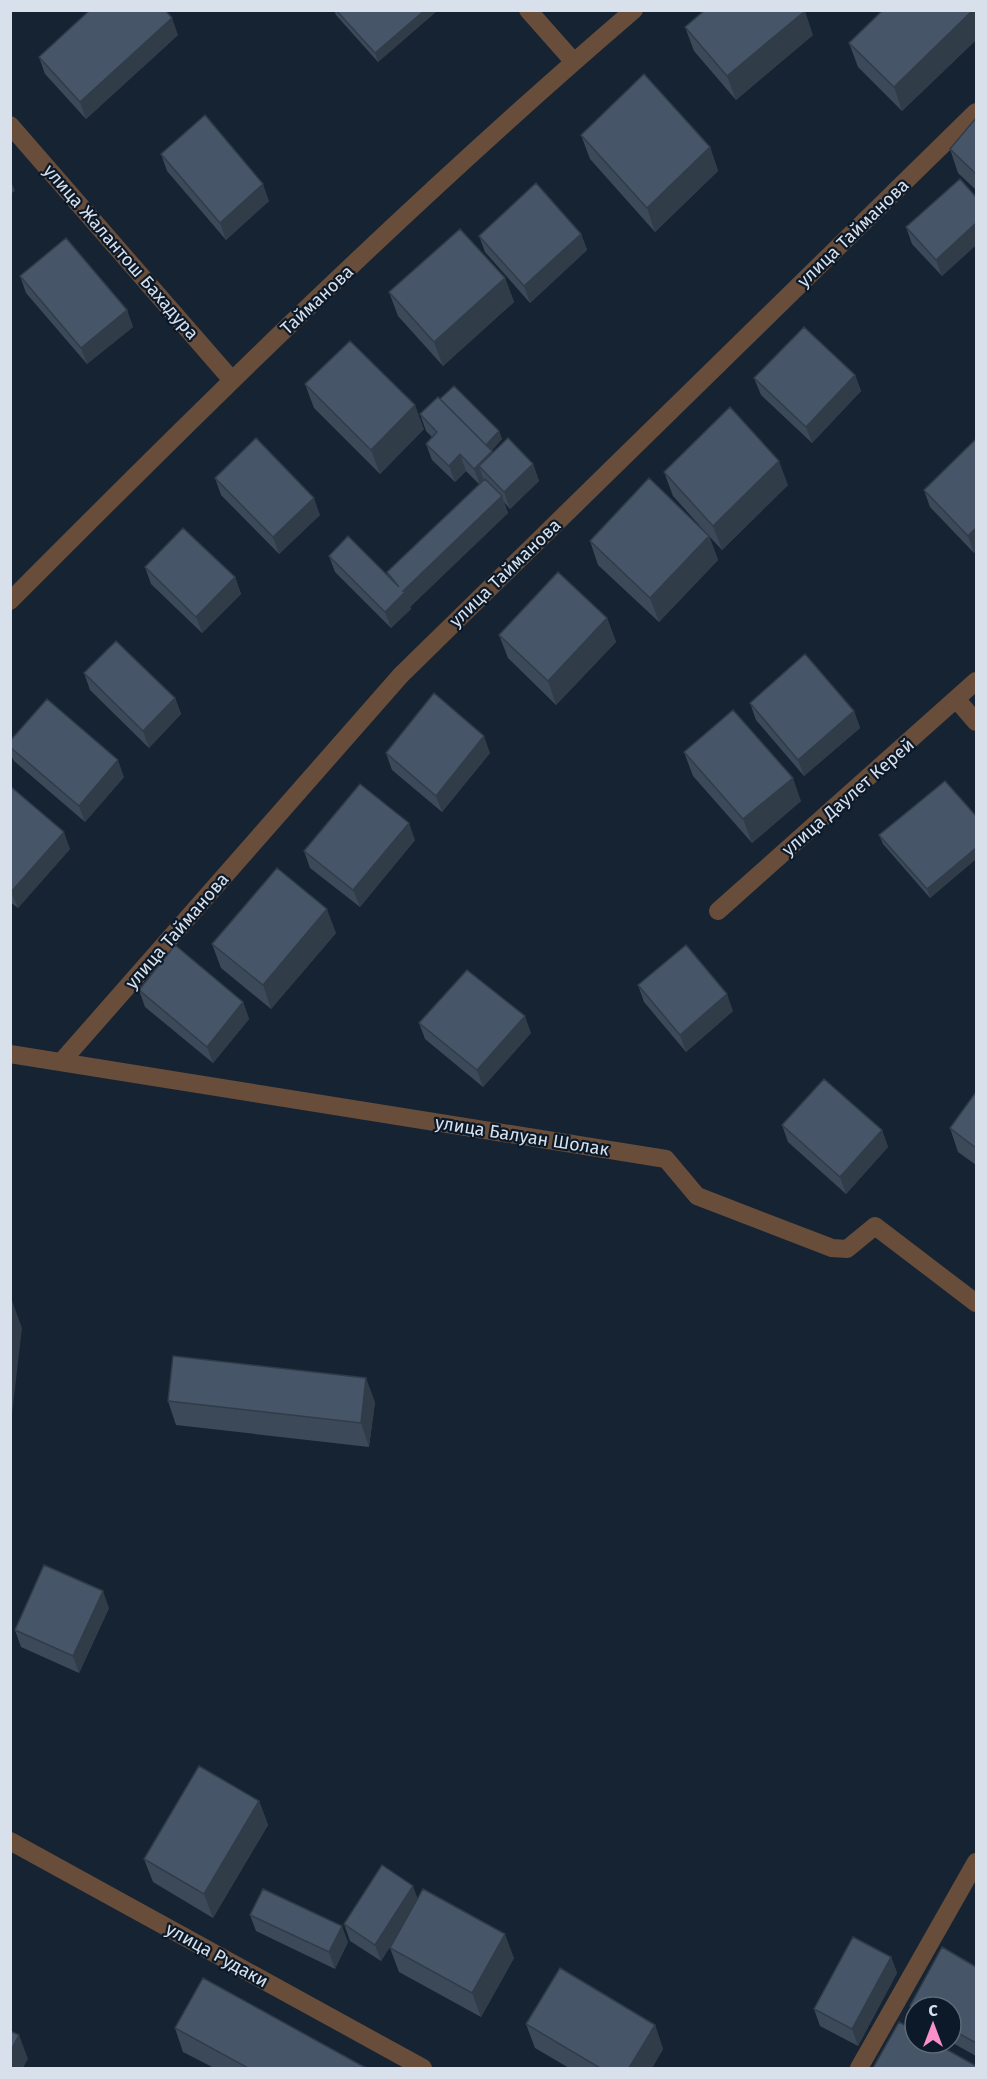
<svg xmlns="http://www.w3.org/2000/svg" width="987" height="2079" font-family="'Fira Sans',sans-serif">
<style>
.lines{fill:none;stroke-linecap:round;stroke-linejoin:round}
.minor{stroke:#684d3a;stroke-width:18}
.wall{fill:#3c4959}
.shaded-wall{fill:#313c49}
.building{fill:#465568;stroke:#313c49;stroke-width:1.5}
.labels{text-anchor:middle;stroke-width:4.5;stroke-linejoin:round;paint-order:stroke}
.street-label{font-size:18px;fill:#d7e0eb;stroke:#0c1929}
</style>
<rect width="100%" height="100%" fill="#152333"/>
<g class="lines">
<!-- minor -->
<path class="minor" d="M 528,10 L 574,62
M 10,125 L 231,379
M 10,601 C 212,398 417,196 634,10
M 957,700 L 976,722
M 718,911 L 976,681
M 10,1054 L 666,1159 L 697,1196 L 832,1248 L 847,1249 L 875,1226 L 976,1303
M 62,1061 L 401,675 L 976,112
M 10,1841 L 423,2068
M 859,2068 L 976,1862"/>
</g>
<!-- wall -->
<path class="wall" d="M 334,10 L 438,10 L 378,62 L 336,15 Z
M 883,10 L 976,10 L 976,40 L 902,111 L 858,67 L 849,43 Z
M 685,27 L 813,35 L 736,100 L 694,51 Z
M 178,35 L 86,119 L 45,74 L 39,57 Z
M 976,118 L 976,190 L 958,173 L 950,149 Z
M 581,135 L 710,147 L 718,171 L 655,232 L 590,159 Z
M 161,154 L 269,201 L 226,240 L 167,171 Z
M 976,197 L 976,245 L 942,276 L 912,244 L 906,227 Z
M 581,234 L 587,250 L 530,303 L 485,252 L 479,236 Z
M 20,276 L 127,310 L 133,327 L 87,364 L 26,293 Z
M 505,278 L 514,302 L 443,366 L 398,316 L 389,292 Z
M 855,375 L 861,391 L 812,443 L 761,395 L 754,378 Z
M 305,384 L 424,429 L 380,474 L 314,408 Z
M 440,399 L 499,431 L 502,439 L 491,451 L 493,453 L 533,464 L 539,481 L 510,509 L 504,502 L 508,513 L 410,607 L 411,609 L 391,628 L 335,572 L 329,556 L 388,576 L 387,572 L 479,484 L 466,471 L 455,482 L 432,460 L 426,444 L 432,437 L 426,431 L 420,414 Z
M 976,439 L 974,553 L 930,507 L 924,490 Z
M 664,472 L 788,485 L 722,550 L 709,536 L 718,560 L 659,622 L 598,565 L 590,541 L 708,535 L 673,496 Z
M 215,478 L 320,515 L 279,554 L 221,495 Z
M 145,567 L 235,577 L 241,594 L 202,633 L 151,584 Z
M 607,618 L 616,642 L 556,705 L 508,658 L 499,635 Z
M 84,673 L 175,698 L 181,714 L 149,748 L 90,690 Z
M 750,703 L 854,711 L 860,728 L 804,776 L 756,720 Z
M 10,741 L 124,777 L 85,822 L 14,761 L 10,753 Z
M 684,752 L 801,801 L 752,843 L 693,776 Z
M 386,753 L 490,753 L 442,812 L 392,770 Z
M 10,786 L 70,849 L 18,908 L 10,902 Z
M 976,816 L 976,859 L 930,898 L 883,844 L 879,835 Z
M 415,840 L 360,907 L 310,868 L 304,851 Z
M 336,933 L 271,1009 L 221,968 L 212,944 Z
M 638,985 L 733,1011 L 686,1052 L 644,1002 Z
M 139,990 L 243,1002 L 249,1019 L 213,1063 L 145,1007 Z
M 419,1023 L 531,1033 L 483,1087 L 425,1039 Z
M 976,1092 L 976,1165 L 958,1152 L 950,1128 Z
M 782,1125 L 882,1130 L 888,1147 L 846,1194 L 788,1142 Z
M 168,1401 L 375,1402 L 369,1447 L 176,1425 Z
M 109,1608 L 79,1673 L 21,1647 L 15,1630 Z
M 259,1801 L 268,1825 L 213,1918 L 153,1882 L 144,1859 Z
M 418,1899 L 514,1958 L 481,2017 L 399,1972 L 390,1948 L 395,1939 L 381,1961 L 350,1941 L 344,1924 Z
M 250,1915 L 348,1942 L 335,1969 L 256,1931 Z
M 891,1957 L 897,1973 L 858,2046 L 820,2026 L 814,2009 Z
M 976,1967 L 976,2056 L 951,2042 L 951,2007 L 915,2007 L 915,2021 L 910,2006 Z
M 526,2024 L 655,2025 L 663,2049 L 652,2068 L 569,2068 L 535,2048 Z
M 175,2028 L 366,2068 L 214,2068 L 183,2052 Z"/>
<!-- shaded-wall -->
<path class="shaded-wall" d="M 425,10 L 438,10 L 378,62 L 375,53 Z
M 973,10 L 974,10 L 976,16 L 976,40 L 902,111 L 894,87 Z
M 805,11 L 813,35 L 736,100 L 727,76 Z
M 172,18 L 178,35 L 86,119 L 80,102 Z
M 710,147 L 718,171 L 655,232 L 647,208 Z
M 10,179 L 15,191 L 10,194 Z
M 263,184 L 269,201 L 226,240 L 220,223 Z
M 976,223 L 976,245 L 942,276 L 936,260 Z
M 581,234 L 587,250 L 530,303 L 524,286 Z
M 505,278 L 514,302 L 443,366 L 434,342 Z
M 127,310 L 133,327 L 87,364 L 81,348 Z
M 855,375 L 861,391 L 812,443 L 806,427 Z
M 415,405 L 424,429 L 380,474 L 371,450 Z
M 499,431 L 502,439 L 489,454 L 486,445 Z
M 492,451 L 498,468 L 479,466 L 484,481 L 480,485 L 474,469 Z
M 460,454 L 466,471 L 455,482 L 449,466 Z
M 779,461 L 788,485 L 722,550 L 713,526 Z
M 533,464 L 539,481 L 510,509 L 504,492 Z
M 502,496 L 508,513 L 410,607 L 411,609 L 391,628 L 385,612 L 403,591 Z
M 314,498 L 320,515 L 279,554 L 273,537 Z
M 976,528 L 976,551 L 974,553 L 968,536 Z
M 709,536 L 718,560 L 659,622 L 650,598 Z
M 235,577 L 241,594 L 202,633 L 196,617 Z
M 607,618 L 616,642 L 556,705 L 548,681 Z
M 175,698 L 181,714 L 149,748 L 143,731 Z
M 854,711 L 860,728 L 804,776 L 798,760 Z
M 484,736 L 490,753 L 442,812 L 436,796 Z
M 118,760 L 124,777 L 85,822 L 79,806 Z
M 793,778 L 801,801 L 752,843 L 743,819 Z
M 409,823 L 415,840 L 360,907 L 353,890 Z
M 64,832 L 70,849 L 18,908 L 11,892 Z
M 976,848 L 976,859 L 930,898 L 927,889 Z
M 327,909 L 336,933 L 271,1009 L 263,985 Z
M 727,994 L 733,1011 L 686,1052 L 680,1035 Z
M 243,1002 L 249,1019 L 213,1063 L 207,1047 Z
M 525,1016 L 531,1033 L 483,1087 L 477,1070 Z
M 882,1130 L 888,1147 L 846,1194 L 840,1177 Z
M 11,1298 L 22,1328 L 10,1431 L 10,1307 Z
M 366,1378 L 375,1402 L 369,1447 L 361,1423 Z
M 103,1591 L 109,1608 L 79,1673 L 73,1656 Z
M 259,1801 L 268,1825 L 213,1918 L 204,1894 Z
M 413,1886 L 419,1902 L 381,1961 L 375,1945 Z
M 342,1926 L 348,1942 L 335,1969 L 329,1952 Z
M 505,1934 L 514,1958 L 481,2017 L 472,1993 Z
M 891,1957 L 897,1973 L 858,2046 L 852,2029 Z
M 655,2025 L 663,2049 L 652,2068 L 629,2068 Z
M 19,2035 L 28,2059 L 23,2068 L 10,2068 L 10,2052 Z"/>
<!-- building -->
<path class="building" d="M 90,10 L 165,10 L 172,18 L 80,102 L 39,57 Z
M 336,10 L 425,10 L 375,53 Z
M 705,10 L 804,10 L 805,11 L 727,76 L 685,27 Z
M 883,10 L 973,10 L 894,87 L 849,43 Z
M 644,74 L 710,147 L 647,208 L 581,135 Z
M 205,115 L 263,184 L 220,223 L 161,154 Z
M 976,118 L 976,174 L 950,149 Z
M 960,179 L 976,197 L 976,223 L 936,260 L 906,227 Z
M 536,183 L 581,234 L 524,286 L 479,236 Z
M 460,229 L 505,278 L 434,342 L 389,292 Z
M 66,238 L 127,310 L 81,348 L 20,276 Z
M 804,327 L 855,375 L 806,427 L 754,378 Z
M 350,341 L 415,405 L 371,450 L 305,384 Z
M 454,386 L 499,431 L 486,445 L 440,399 Z
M 438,397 L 492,451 L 474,469 L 460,454 L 449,466 L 426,444 L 437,432 L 420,414 Z
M 730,407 L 779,461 L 713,526 L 664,472 Z
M 256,438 L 314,498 L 273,537 L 215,478 Z
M 508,438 L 533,464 L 504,492 L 479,466 Z
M 976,439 L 976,528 L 968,536 L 924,490 Z
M 649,478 L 709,536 L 650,598 L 590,541 Z
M 485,479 L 502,496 L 403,591 L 405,592 L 385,612 L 329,556 L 348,536 L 399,587 L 387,572 Z
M 183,528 L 235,577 L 196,617 L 145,567 Z
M 558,572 L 607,618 L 548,681 L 499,635 Z
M 116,641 L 175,698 L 143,731 L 84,673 Z
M 805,654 L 854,711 L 798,760 L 750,703 Z
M 434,693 L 484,736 L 436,796 L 386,753 Z
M 47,699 L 118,760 L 79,806 L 10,747 L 10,741 Z
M 733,710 L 793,778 L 743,819 L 684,752 Z
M 945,781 L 976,816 L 976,848 L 927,889 L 879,835 Z
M 360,784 L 409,823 L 353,890 L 304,851 Z
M 10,786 L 64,832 L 11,892 L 10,891 Z
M 277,868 L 327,909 L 263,985 L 212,944 Z
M 175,945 L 243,1002 L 207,1047 L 139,990 Z
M 686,945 L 727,994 L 680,1035 L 638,985 Z
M 467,970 L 525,1016 L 477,1070 L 419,1023 Z
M 824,1079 L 882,1130 L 840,1177 L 782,1125 Z
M 976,1092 L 976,1148 L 950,1128 Z
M 173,1356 L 366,1378 L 361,1423 L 168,1401 Z
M 44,1565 L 103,1591 L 73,1656 L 15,1630 Z
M 199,1766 L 259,1801 L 204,1894 L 144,1859 Z
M 382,1865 L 413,1886 L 375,1945 L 344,1924 Z
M 263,1889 L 342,1926 L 329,1952 L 250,1915 Z
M 423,1889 L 505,1934 L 472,1993 L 390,1948 Z
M 853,1937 L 891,1957 L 852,2029 L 814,2009 Z
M 942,1947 L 976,1967 L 976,2043 L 951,2029 L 951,2007 L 915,2007 L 915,2009 L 910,2006 Z
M 560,1968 L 655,2025 L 629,2068 L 600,2068 L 526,2024 Z
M 203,1978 L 366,2068 L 248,2068 L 175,2028 Z
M 899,2022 L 915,2031 L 915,2043 L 935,2043 L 976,2066 L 976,2068 L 873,2068 Z
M 10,2031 L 19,2035 L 10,2052 Z"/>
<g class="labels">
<!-- street labels -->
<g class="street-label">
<text transform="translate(853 233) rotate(-44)" y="6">улица Тайманова</text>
<text transform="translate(121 252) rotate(49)" y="6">улица Жалантош Бахадура</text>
<text transform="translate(317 300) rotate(-43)" y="6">Тайманова</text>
<text transform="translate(505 573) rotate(-44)" y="6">улица Тайманова</text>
<text transform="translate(848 797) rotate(-41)" y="6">улица Даулет Керей</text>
<text transform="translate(177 931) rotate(-49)" y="6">улица Тайманова</text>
<text transform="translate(522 1136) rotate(9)" y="6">улица Балуан Шолак</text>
<text transform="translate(217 1955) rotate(29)" y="6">улица Рудаки</text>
</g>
</g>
<!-- border -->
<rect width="987" height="2079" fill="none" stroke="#d7e0eb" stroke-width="24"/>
<!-- north arrow -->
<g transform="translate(933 2025)"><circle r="28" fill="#0c1929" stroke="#5d6977" stroke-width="1.5"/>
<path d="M0-4.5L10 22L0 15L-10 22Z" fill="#f990ca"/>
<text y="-9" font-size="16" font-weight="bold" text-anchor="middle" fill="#d7e0eb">С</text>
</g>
</svg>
